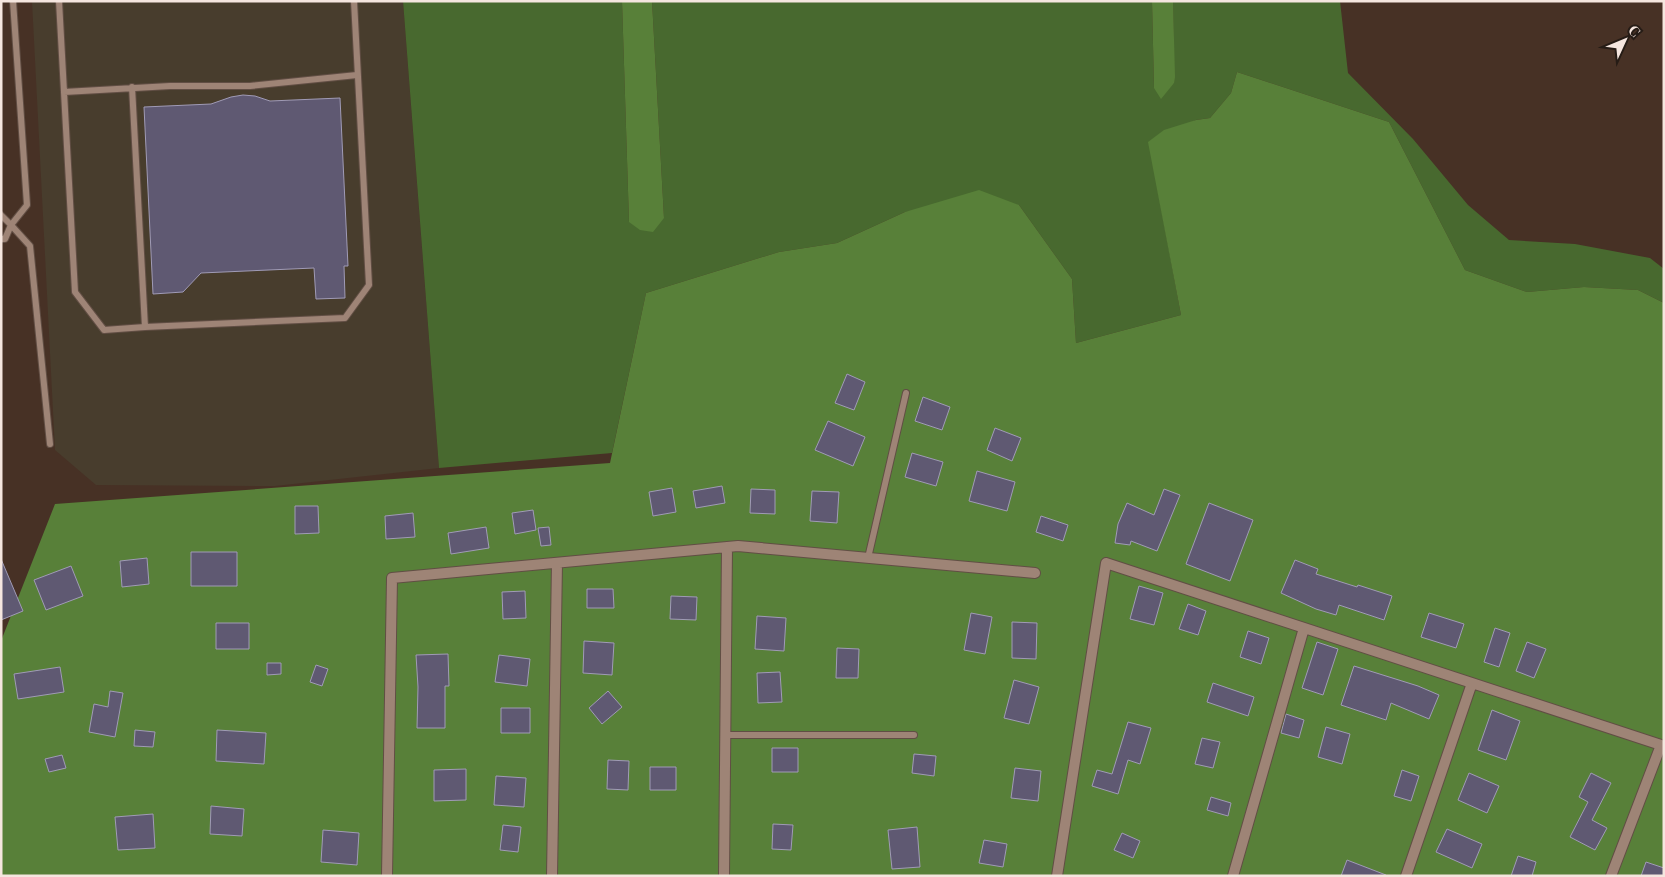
<svg xmlns="http://www.w3.org/2000/svg" width="1665" height="877" font-family="'Playfair Display',serif">
<style>
.commercial{fill:#483d2d}
.green{fill:#48692f}
.forest{fill:#588039}
.building{fill:#5f5972;stroke:#a09bb6}
.lines{fill:none;stroke-linecap:round;stroke-linejoin:round}
.lane-casing{stroke:#614e44;stroke-width:8}
.street-casing{stroke:#614e44;stroke-width:12}
.lane{stroke:#9e8476;stroke-width:6}
.street{stroke:#9e8476;stroke-width:10}
</style>
<rect width="100%" height="100%" fill="#473125"/>
<!-- commercial -->
<path class="commercial" d="M 32,1 L 403,1 L 439,468 L 275,486 L 96,485 L 55,450 Z"/>
<!-- green -->
<path class="green" d="M 403,1 L 622,1 L 629,222 L 664,218 L 652,1 L 1152,1 L 1154,88 L 1174,83 L 1173,1 L 1340,1 L 1348,73 L 1413,139 L 1468,205 L 1509,240 L 1575,244 L 1650,258 L 1664,269 L 1664,303 L 1638,290 L 1584,287 L 1527,292 L 1465,270 L 1389,122 L 1237,72 L 1231,93 L 1210,118 L 1196,120 L 1149,142 L 1181,315 L 1076,343 L 1072,279 L 1019,205 L 905,212 L 837,243 L 779,252 L 646,293 L 612,453 L 439,468 Z"/>
<!-- forest -->
<path class="forest" d="M 622,1 L 652,1 L 664,218 L 653,232 L 640,230 L 629,222 Z
M 1152,1 L 1173,1 L 1175,77 L 1174,83 L 1161,99 L 1154,88 Z
M 1237,72 L 1389,122 L 1465,270 L 1527,292 L 1584,287 L 1638,290 L 1664,303 L 1664,876 L 1,876 L 1,641 L 55,504 L 610,463 L 646,293 L 779,252 L 837,243 L 905,212 L 979,190 L 1019,205 L 1072,279 L 1076,343 L 1181,315 L 1148,142 L 1164,130 L 1196,120 L 1210,118 L 1231,93 Z"/>
<!-- building -->
<path class="building" d="M 243,95 L 255,96 L 270,101 L 340,98 L 348,266 L 344,266 L 345,298 L 316,299 L 314,268 L 201,273 L 183,292 L 153,294 L 144,107 L 211,104 L 231,97 Z
M 847,374 L 865,382 L 854,410 L 835,403 Z
M 923,397 L 950,407 L 942,430 L 915,421 Z
M 828,421 L 865,437 L 853,466 L 815,450 Z
M 995,428 L 1021,438 L 1012,461 L 987,450 Z
M 912,453 L 943,462 L 936,486 L 905,477 Z
M 977,471 L 1015,482 L 1007,511 L 969,501 Z
M 722,486 L 725,503 L 696,508 L 693,491 Z
M 672,488 L 676,512 L 653,516 L 649,492 Z
M 751,489 L 775,490 L 775,514 L 750,513 Z
M 1164,489 L 1180,495 L 1157,551 L 1131,541 L 1130,545 L 1115,543 L 1118,524 L 1127,503 L 1154,515 Z
M 812,491 L 839,492 L 837,523 L 810,521 Z
M 1209,503 L 1253,520 L 1230,581 L 1186,564 Z
M 295,506 L 318,506 L 319,533 L 295,534 Z
M 533,510 L 536,530 L 515,534 L 512,513 Z
M 413,513 L 415,537 L 386,539 L 385,516 Z
M 1041,516 L 1068,525 L 1063,541 L 1036,532 Z
M 486,527 L 489,548 L 451,554 L 448,533 Z
M 549,527 L 551,545 L 541,546 L 538,528 Z
M 191,552 L 237,552 L 237,586 L 191,586 Z
M 147,558 L 149,584 L 122,587 L 120,561 Z
M 1,559 L 23,611 L 1,620 Z
M 1295,560 L 1318,569 L 1316,574 L 1357,587 L 1358,585 L 1392,596 L 1384,620 L 1339,605 L 1336,615 L 1316,609 L 1281,593 Z
M 71,566 L 83,596 L 46,610 L 34,580 Z
M 1139,586 L 1163,593 L 1154,625 L 1130,619 Z
M 587,589 L 613,589 L 614,608 L 587,608 Z
M 525,591 L 526,618 L 503,619 L 502,592 Z
M 671,596 L 697,597 L 696,620 L 670,619 Z
M 1188,604 L 1206,611 L 1198,635 L 1179,629 Z
M 971,613 L 992,617 L 985,654 L 964,650 Z
M 1429,613 L 1464,624 L 1456,648 L 1421,637 Z
M 757,616 L 786,618 L 784,651 L 755,649 Z
M 1012,622 L 1037,623 L 1036,659 L 1012,658 Z
M 216,623 L 249,623 L 249,649 L 216,649 Z
M 1495,628 L 1510,633 L 1499,667 L 1484,662 Z
M 1248,631 L 1269,638 L 1261,664 L 1240,657 Z
M 584,641 L 614,643 L 612,675 L 583,673 Z
M 1317,642 L 1338,649 L 1323,695 L 1302,688 Z
M 1527,642 L 1546,649 L 1534,678 L 1516,671 Z
M 837,648 L 859,649 L 858,678 L 836,678 Z
M 448,654 L 449,686 L 445,686 L 445,728 L 417,728 L 418,687 L 416,655 Z
M 499,655 L 530,659 L 527,686 L 495,682 Z
M 267,663 L 281,663 L 281,674 L 267,675 Z
M 316,665 L 328,669 L 322,686 L 310,682 Z
M 1354,666 L 1418,686 L 1439,695 L 1429,719 L 1391,703 L 1386,720 L 1341,705 Z
M 60,667 L 64,692 L 18,699 L 14,674 Z
M 780,672 L 782,702 L 758,703 L 757,673 Z
M 1014,680 L 1039,687 L 1029,724 L 1004,718 Z
M 1213,683 L 1254,697 L 1248,716 L 1207,702 Z
M 110,691 L 123,693 L 115,737 L 89,732 L 94,704 L 108,707 Z
M 608,691 L 622,707 L 602,724 L 589,708 Z
M 501,708 L 530,708 L 530,733 L 501,733 Z
M 1492,710 L 1520,721 L 1506,760 L 1478,750 Z
M 1286,714 L 1304,720 L 1299,738 L 1281,733 Z
M 1128,722 L 1151,728 L 1140,764 L 1128,760 L 1118,794 L 1092,786 L 1097,770 L 1112,774 Z
M 1326,727 L 1350,734 L 1342,764 L 1318,757 Z
M 135,730 L 155,732 L 153,747 L 134,746 Z
M 217,730 L 266,733 L 264,764 L 216,761 Z
M 1202,738 L 1220,742 L 1213,768 L 1195,764 Z
M 772,748 L 798,748 L 798,772 L 772,772 Z
M 914,754 L 936,756 L 934,776 L 912,773 Z
M 62,755 L 66,768 L 49,772 L 45,759 Z
M 608,760 L 629,761 L 628,790 L 607,789 Z
M 650,767 L 676,767 L 676,790 L 650,790 Z
M 1015,768 L 1041,771 L 1038,801 L 1011,798 Z
M 466,769 L 466,800 L 434,801 L 434,770 Z
M 1402,770 L 1419,776 L 1411,801 L 1394,796 Z
M 1469,773 L 1499,786 L 1487,813 L 1458,800 Z
M 1591,773 L 1611,783 L 1592,820 L 1607,828 L 1595,850 L 1570,837 L 1588,802 L 1579,797 Z
M 496,776 L 526,778 L 524,807 L 494,805 Z
M 1211,797 L 1231,803 L 1228,816 L 1207,810 Z
M 211,806 L 244,809 L 242,836 L 210,834 Z
M 153,814 L 155,848 L 118,850 L 115,817 Z
M 773,824 L 793,825 L 791,850 L 772,849 Z
M 503,825 L 521,827 L 518,852 L 500,850 Z
M 917,827 L 920,867 L 892,869 L 888,830 Z
M 1447,829 L 1482,844 L 1472,868 L 1436,852 Z
M 323,830 L 359,833 L 357,865 L 321,862 Z
M 1122,833 L 1140,841 L 1133,858 L 1114,850 Z
M 984,840 L 1007,844 L 1003,867 L 979,863 Z
M 1518,856 L 1536,862 L 1532,876 L 1511,876 Z
M 1347,860 L 1386,875 L 1386,876 L 1341,876 Z
M 1646,862 L 1664,868 L 1664,876 L 1641,876 Z"/>
<g class="lines">
<!-- lane casing -->
<g class="lane-casing">
<path id="lane" d="M 13,1 L 27,205 L 11,225 L 30,246 L 50,444
M 59,1 L 75,292 L 104,330 L 145,327 L 132,87
M 64,92 L 170,86 L 250,86 L 357,75
M 1,215 L 11,225 L 5,239 L 1,239
M 145,327 L 345,318 L 369,285 L 354,1
M 868,558 L 906,393
M 725,735 L 914,735"/>
</g>
<!-- street casing -->
<g class="street-casing">
<path id="street" d="M 387,876 L 392,578 L 738,546 L 1035,573
M 552,876 L 557,563
M 724,876 L 727,547
M 1057,876 L 1106,563 L 1661,745 L 1611,876
M 1233,876 L 1304,628
M 1406,876 L 1472,683"/>
</g>
<!-- lane -->
<use href="#lane" class="lane"/>
<!-- street -->
<use href="#street" class="street"/>
</g>
<!-- border -->
<rect width="1665" height="877" fill="none" stroke="#f5e6df" stroke-width="5"/>
<!-- north arrow -->
<g transform="translate(1625 40) rotate(46)" stroke="#261c16" stroke-width="4" paint-order="stroke">
<path d="M0-4L9 19L0 12L-9 19Z" fill="#f5e6df"/>
<text y="-8" font-size="14" font-weight="bold" text-anchor="middle" fill="#f5e6df">С</text>
</g>
</svg>
